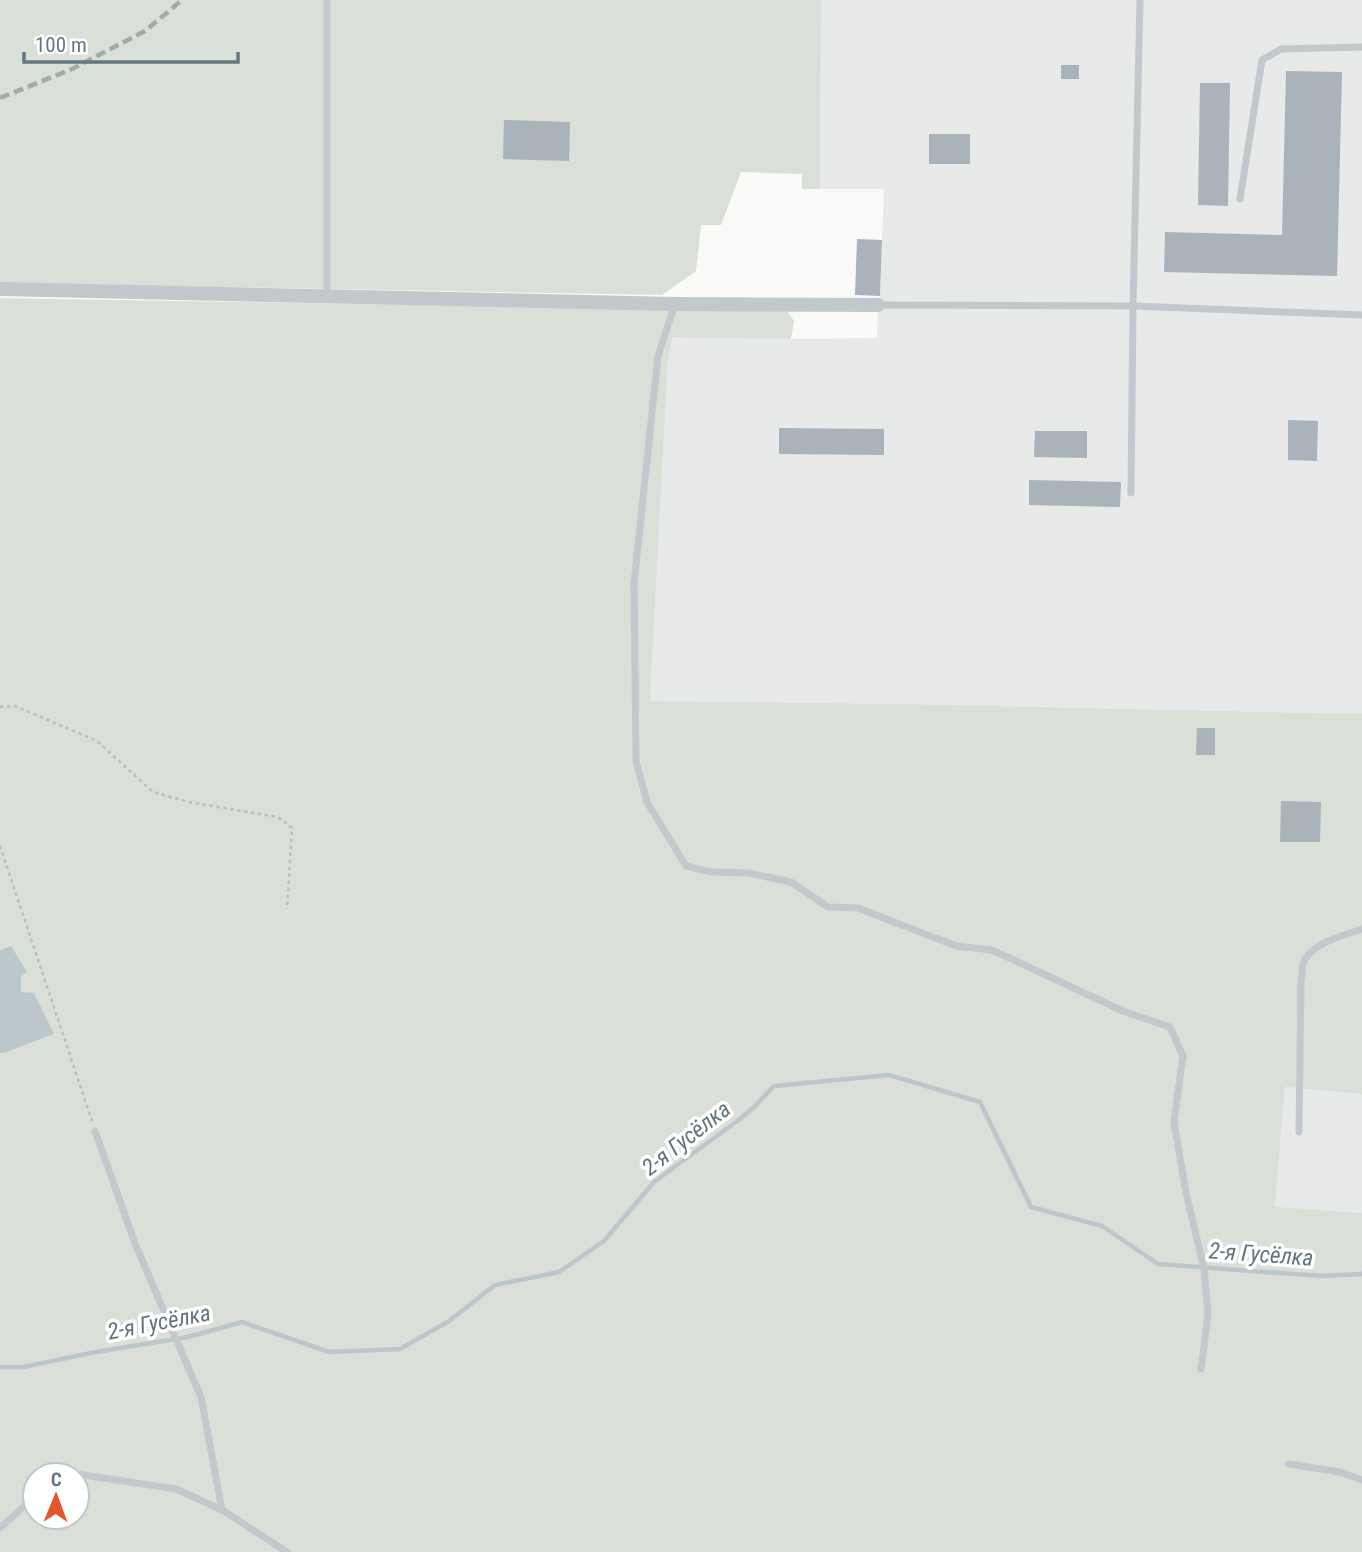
<svg xmlns="http://www.w3.org/2000/svg" width="1362" height="1552" font-family="'Roboto Condensed',sans-serif">
<style>
.built{fill:#e8e9e9}
.green{fill:#dadfd7;fill-rule:evenodd}
.water{fill:#bbc7cb}
.lines{fill:none;stroke-linecap:round;stroke-linejoin:round}
.stream{stroke:#bbc7cb;stroke-width:4.5}
.building{fill:#aab3b9}
.path{stroke:#bbbfc2;stroke-width:2.5;stroke-dasharray:3.5 3.5;stroke-linecap:butt}
.lane{stroke:#c3c8cc;stroke-width:7}
.street{stroke:#c3c8cc;stroke-width:14}
.rail{stroke:#a2aab0;stroke-width:4.5;stroke-dasharray:10 5;stroke-linecap:butt}
.labels{text-anchor:middle;stroke-width:7;stroke-linejoin:round;paint-order:stroke}
.water-label{font-size:23px;font-style:italic;fill:#60757c;stroke:#fff}
</style>
<rect width="100%" height="100%" fill="#fafaf8"/>
<!-- built -->
<path class="built" d="M 821,0 L 1362,0 L 1362,714 L 908,704 L 650,701 L 668,359 L 673,336 L 791,339 L 877,338 L 878,305 L 880,295 L 884,189 L 820,189 Z
M 1285,1087 L 1362,1094 L 1362,1213 L 1275,1208 Z"/>
<!-- green -->
<path class="green" d="M 0,0 L 821,0 L 820,189 L 802,189 L 802,174 L 741,172 L 721,225 L 701,225 L 696,271 L 662,295 L 0,283 Z
M 0,298 L 787,311 L 794,321 L 791,339 L 673,337 L 668,359 L 650,701 L 908,704 L 1362,714 L 1362,1094 L 1285,1087 L 1275,1207 L 1362,1213 L 1362,1552 L 0,1552 L 0,1053 L 4,1053 L 54,1034 L 21,992 L 21,975 L 11,946 L 0,950 ZM 35,1475 L 77,1475 L 77,1517 L 35,1517 Z"/>
<!-- water -->
<path class="water" d="M 11,946 L 27,972 L 21,976 L 21,992 L 34,993 L 54,1034 L 4,1053 L 0,1053 L 0,950 Z"/>
<g class="lines">
<!-- stream -->
<path class="stream" d="M 0,1367 L 23,1367 L 96,1352 L 188,1337 L 242,1322 L 329,1352 L 400,1349 L 449,1321 L 495,1285 L 559,1272 L 604,1241 L 654,1182 L 740,1119 L 754,1107 L 774,1086 L 889,1075 L 980,1102 L 1031,1207 L 1102,1226 L 1158,1264 L 1321,1276 L 1362,1274"/>
</g>
<!-- building -->
<path class="building" d="M 1061,65 L 1079,65 L 1079,79 L 1061,79 Z
M 1286,71 L 1342,72 L 1337,276 L 1164,272 L 1165,232 L 1282,235 Z
M 1200,83 L 1230,83 L 1228,206 L 1198,205 Z
M 504,120 L 570,122 L 569,161 L 503,159 Z
M 929,134 L 970,134 L 970,164 L 929,164 Z
M 857,239 L 882,240 L 880,296 L 855,295 Z
M 1288,420 L 1318,421 L 1317,461 L 1288,460 Z
M 779,428 L 884,429 L 884,455 L 779,454 Z
M 1035,431 L 1087,431 L 1087,458 L 1034,457 Z
M 1029,480 L 1121,482 L 1120,507 L 1029,505 Z
M 1197,728 L 1215,728 L 1215,755 L 1196,755 Z
M 1281,801 L 1321,802 L 1320,842 L 1280,842 Z"/>
<g class="lines">
<!-- path -->
<path class="path" d="M 0,707 L 15,706 L 97,741 L 153,792 L 189,802 L 278,817 L 292,828 L 287,909
M 0,846 L 92,1121"/>
<!-- lane -->
<path class="lane" d="M 1240,199 L 1262,60 L 1281,49 L 1362,47
M 327,296 L 327,0
M 675,304 L 658,356 L 634,584 L 636,761 L 647,802 L 686,866 L 711,872 L 748,873 L 791,882 L 828,907 L 858,908 L 956,946 L 992,950 L 1123,1011 L 1170,1027 L 1183,1056 L 1174,1122 L 1186,1193 L 1204,1268 L 1208,1314 L 1201,1369
M 878,305 L 1133,306 L 1362,315
M 1131,493 L 1133,306 L 1140,0
M 95,1131 L 136,1246 L 201,1397 L 222,1510 L 287,1552
M 1299,1132 L 1301,982 C 1302,976 1302,970 1303,964 C 1309,944 1344,935 1362,929
M 1289,1464 L 1340,1472 L 1362,1480
M 59,1475 L 63,1472 L 176,1489 L 222,1510
M 0,1528 L 35,1497"/>
<!-- street -->
<path class="street" d="M 0,289 L 675,304 L 878,305"/>
<!-- rail -->
<path class="rail" d="M 0,98 L 72,69 L 145,31 L 182,0"/>
</g>
<g class="labels">
<!-- water labels -->
<g class="water-label">
<text transform="translate(686 1138) rotate(-38)" y="8">2-я Гусёлка</text>
<text transform="translate(1261 1254) rotate(4)" y="8">2-я Гусёлка</text>
<text transform="translate(159 1322) rotate(-11)" y="8">2-я Гусёлка</text>
</g>
</g>
<!-- north arrow -->
<g transform="translate(56 1496) rotate(1)"><circle r="33" fill="#ffffff" stroke="#c1c8cd" stroke-width="2"/>
<path d="M0-5L12 26L0 18L-12 26Z" fill="#e4572e"/>
<text y="-10" font-size="19" font-weight="bold" text-anchor="middle" fill="#657683">С</text>
</g>
<!-- scale -->
<path d="M24 52v10h214v-10" fill="none" stroke="#657683" stroke-width="3.5"/>
<text x="35" y="52" font-size="21" fill="#657683" stroke="#ffffff" stroke-width="5" paint-order="stroke">100 m</text>
</svg>
